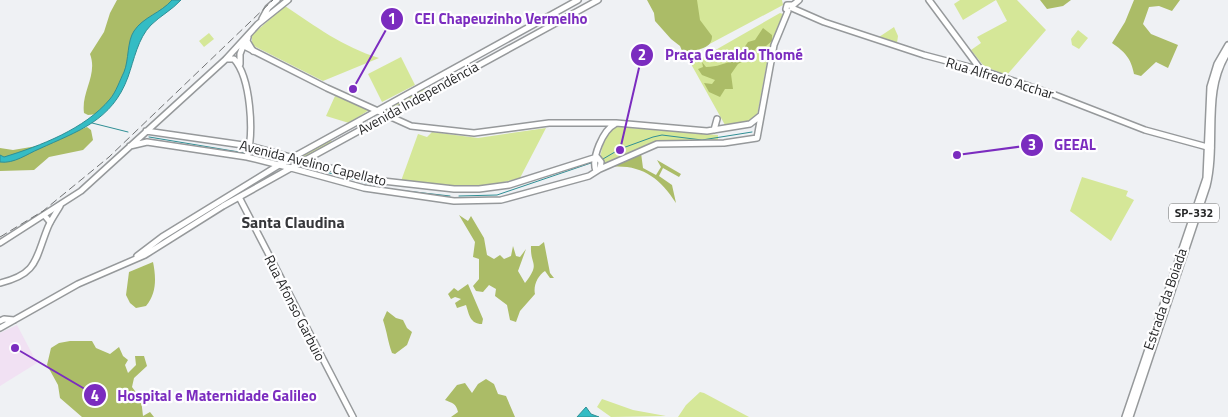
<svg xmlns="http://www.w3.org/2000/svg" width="1228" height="417" font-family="'Titillium Web',sans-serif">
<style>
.medical{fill:#f1e1f3}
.green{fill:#d5e798}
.forest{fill:#abbc67}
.water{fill:#34bcc4;stroke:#308f95}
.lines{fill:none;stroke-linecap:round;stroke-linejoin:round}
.stream{stroke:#308f95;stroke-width:1}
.secondary-casing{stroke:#96999b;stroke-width:8}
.primary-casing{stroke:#96999b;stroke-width:8}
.secondary{stroke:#fff;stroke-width:5}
.primary{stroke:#fff;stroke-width:5}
.rail{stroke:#717374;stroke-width:1;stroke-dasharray:8 4;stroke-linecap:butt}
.labels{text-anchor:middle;stroke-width:4.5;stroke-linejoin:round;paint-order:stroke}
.shield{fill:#fefeff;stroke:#676868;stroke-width:1}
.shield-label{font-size:12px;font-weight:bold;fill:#262728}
.street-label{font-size:14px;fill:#262728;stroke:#fefeff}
.quarter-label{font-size:16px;font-weight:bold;fill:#36373a;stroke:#fefeff}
.leader{fill:none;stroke:#7b2cbf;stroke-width:2}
.callout-dot{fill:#7b2cbf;stroke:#fefeff;stroke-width:2}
.mark-label{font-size:15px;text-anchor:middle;font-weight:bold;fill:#fff}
.callout-label{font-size:15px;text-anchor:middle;font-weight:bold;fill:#7b2cbf;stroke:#fefeff;stroke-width:4.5;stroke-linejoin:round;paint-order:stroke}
</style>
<rect width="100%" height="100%" fill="#eff1f4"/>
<!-- medical -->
<path class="medical" d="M 17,325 L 37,363 L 0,386 L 0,333 Z"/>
<!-- green -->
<path class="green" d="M 657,0 L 782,0 L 783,5 L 687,56 Z
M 960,0 L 1017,0 L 1046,30 L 1006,76 L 983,65 L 971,50 L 981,43 L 977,37 L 1007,21 L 996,0 L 963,20 L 954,4 Z
M 285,6 C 315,26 343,47 379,58 L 323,81 L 252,45 L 252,35 Z
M 780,13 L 783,14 L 768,57 L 757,116 L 749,121 L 725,125 L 691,64 Z
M 894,27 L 898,36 L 897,43 L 879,37 Z
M 1078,30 L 1088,38 L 1079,49 L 1072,45 L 1071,39 Z
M 209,33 L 214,39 L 204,47 L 199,41 Z
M 401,57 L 415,85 L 382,102 L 368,74 Z
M 424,88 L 427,91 L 387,115 L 383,112 Z
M 335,96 L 369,110 L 349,123 L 326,116 Z
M 617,127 L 718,135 L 718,141 L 658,141 L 606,164 L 600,158 C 603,146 604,132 617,127 Z
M 546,128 L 520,178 L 487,186 L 451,186 L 401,181 L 418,134 L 427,137 L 432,132 L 478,138 Z
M 330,138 L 333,144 L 303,159 L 299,158 L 298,156 Z
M 1082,177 L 1128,191 L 1126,196 L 1134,200 L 1111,241 L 1070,211 Z
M 700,392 L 704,393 L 749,417 L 678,417 L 686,405 Z
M 602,399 L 633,410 L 666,416 L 611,417 L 597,407 Z"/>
<!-- forest -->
<path class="forest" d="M 117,0 L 173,0 L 163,12 L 144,29 L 118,97 L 97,114 L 88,115 L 84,113 C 81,92 98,75 90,54 L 104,32 L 110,13 Z
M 647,0 L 697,0 L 700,20 L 712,36 C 712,49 699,48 690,53 L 685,51 L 683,53 L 680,46 L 671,39 L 655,21 L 654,13 Z
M 1040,0 L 1071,0 L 1063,6 L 1047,9 Z
M 1134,0 L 1180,0 L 1172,11 L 1159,6 L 1149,7 L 1143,24 L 1151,34 L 1178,45 L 1168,68 L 1156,62 L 1141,76 L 1134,74 C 1131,58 1125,52 1112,43 L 1125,22 Z
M 763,28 L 772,35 L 772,41 L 766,46 L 758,46 L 747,59 L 738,64 L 731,74 L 733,89 L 725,89 L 720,97 L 709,92 L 704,83 L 712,84 L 715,80 L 702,75 L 698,69 L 703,67 L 702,62 L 706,67 C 718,67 723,63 735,61 L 748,42 L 755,40 Z
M 87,127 L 91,130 L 93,140 L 83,150 L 49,157 L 34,170 L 0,171 L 0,148 L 13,150 L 43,145 Z
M 641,153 L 643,168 L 656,175 L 661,167 L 657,160 L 681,174 L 679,177 L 663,168 L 659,176 L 672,185 L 676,203 C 659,177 641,164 609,167 Z
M 459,215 L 468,221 L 471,216 L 484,238 L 487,255 L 494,259 L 500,255 L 504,259 L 511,256 L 513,246 L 516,256 L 520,257 L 526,249 L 518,271 L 525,283 C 541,262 530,266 531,246 L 539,246 L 544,242 L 550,273 L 554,278 L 550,278 L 545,271 C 538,275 533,286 535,294 L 520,311 L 516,322 L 510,320 L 507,305 L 495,296 L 496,289 L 489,285 L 483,292 L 476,291 L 473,286 L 479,279 L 479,259 L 473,257 L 475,242 Z
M 153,262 C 156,277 157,293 146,306 L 136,308 L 130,303 L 126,295 L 129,272 Z
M 468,284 L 483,319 L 482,324 C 470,324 469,314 466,305 L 457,308 L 455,303 L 461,299 L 455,297 L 451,299 L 448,294 L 454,288 L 458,291 Z
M 387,311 L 396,318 L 403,320 L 407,328 L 412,332 L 407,345 L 395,354 L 392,353 C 388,342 387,332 383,320 Z
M 70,341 L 92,341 L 96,348 L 110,354 L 119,347 L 123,356 L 128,360 L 125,365 L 128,373 L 136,365 L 135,356 L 144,356 L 147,366 L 134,378 L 132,387 L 141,399 L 143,416 L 150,412 L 154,417 L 82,417 L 60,398 L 58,385 L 47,365 L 51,348 L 59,343 Z
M 486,379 L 494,384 L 498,394 L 506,396 L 515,417 L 451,417 L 458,412 C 456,403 452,403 445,400 L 457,385 L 465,383 L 472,393 L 478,384 Z"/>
<!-- water -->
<path class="water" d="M 172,0 L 181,0 C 172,10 160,16 151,25 C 138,38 134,60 128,77 C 112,121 78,131 39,149 C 27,154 14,164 0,162 L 0,155 L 4,157 C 40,146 85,129 110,99 C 116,92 120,80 124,72 C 129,60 127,41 134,31 C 143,17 161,13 172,0 Z
M 586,407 L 591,414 L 599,417 L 577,417 Z"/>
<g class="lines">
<!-- stream -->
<path class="stream" d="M 92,123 L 128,132
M 149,137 L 245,153
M 251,153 L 281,160
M 603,159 L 620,149 L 653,137 L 662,135 L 702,140 L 752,132
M 304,166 L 388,189 L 450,196
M 459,196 L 497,195 L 591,163"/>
<!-- secondary casing -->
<g class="secondary-casing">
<path id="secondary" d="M 929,0 L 981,70
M 792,6 L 799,0
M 792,8 L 824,22 L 924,55 L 981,70 L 1055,95 L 1145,130 L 1211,148
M 786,9 L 787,5 L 792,5
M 242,45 L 327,88 L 411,126 L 474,133 L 549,123 L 616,123 L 707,131 L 750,124 L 760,116
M 714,130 L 717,119
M 305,161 L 374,180 L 454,189 L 479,189 L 509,185 L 597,157 L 601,162 L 600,169
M 596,171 C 591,158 603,130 615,124
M 239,197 L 353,417
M 137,256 L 162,237 L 279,165
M 0,283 C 38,274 35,259 48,227 C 51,220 56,213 60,206
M 0,321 L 4,319 L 14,320
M 0,328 L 78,284 L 145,255 L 223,206 L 291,168 L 364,188 L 454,201 L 501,200 L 589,176 L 600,169 L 657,144 L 724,143 L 757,138 L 774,45 L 788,11"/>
</g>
<!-- primary casing -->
<g class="primary-casing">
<path id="primary" d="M 262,19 L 268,8 L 277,0
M 248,37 L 247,41 L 253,51
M 226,59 L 234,59 C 251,78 254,133 247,157
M 240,64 L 240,54 L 245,41
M 146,131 L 250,146 L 305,161
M 130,146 L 147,142 L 247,157 L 291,168 L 598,0
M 279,165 L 578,0
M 45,216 L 50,222
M 0,243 L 81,191 L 226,59 L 258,24 L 288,0
M 1125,417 L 1206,178 L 1210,87 L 1217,64 L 1228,45
M 1130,417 L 1207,186 C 1218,141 1202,92 1228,52"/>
</g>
<!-- secondary -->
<use href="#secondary" class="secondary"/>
<!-- primary -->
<use href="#primary" class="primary"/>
<!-- rail -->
<path class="rail" d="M 0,237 L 43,211 L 109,157 L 273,0"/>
</g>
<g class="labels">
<!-- shield labels -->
<rect class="shield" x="1169" y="203.5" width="50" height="19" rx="4"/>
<g class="shield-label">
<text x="1194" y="217">SP-332</text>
</g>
<!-- street labels -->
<g class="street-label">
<text transform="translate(1000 78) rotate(17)" y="5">Rua Alfredo Acchar</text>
<text transform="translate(418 98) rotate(-29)" y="5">Avenida Independência</text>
<text transform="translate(313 163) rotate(14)" y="5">Avenida Avelino Capellato</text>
<text transform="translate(1165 299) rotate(-71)" y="5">Estrada da Boiada</text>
<text transform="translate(295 308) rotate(63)" y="5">Rua Afonso Garbuio</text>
</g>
<!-- quarter labels -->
<g class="quarter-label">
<text x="293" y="228">Santa Claudina</text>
</g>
</g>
<!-- callouts -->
<path class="leader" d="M353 89L392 19M620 150L642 55M957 155L1032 145M15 348L95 395"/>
<g class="callout-dot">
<circle cx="353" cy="89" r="5"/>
<circle cx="620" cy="150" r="5"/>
<circle cx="957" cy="155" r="5"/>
<circle cx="15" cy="348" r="5"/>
<circle cx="392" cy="19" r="12"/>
<circle cx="642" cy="55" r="12"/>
<circle cx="1032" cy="145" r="12"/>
<circle cx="95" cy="395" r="12"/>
</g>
<g class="mark-label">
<text x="392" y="24">1</text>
<text x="642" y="60">2</text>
<text x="1032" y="150">3</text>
<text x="95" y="401">4</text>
</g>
<g class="callout-label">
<text x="501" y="24">CEI Chapeuzinho Vermelho</text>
<text x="734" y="60">Praça Geraldo Thomé</text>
<text x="1075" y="150">GEEAL</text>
<text x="217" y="401">Hospital e Maternidade Galileo</text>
</g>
</svg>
